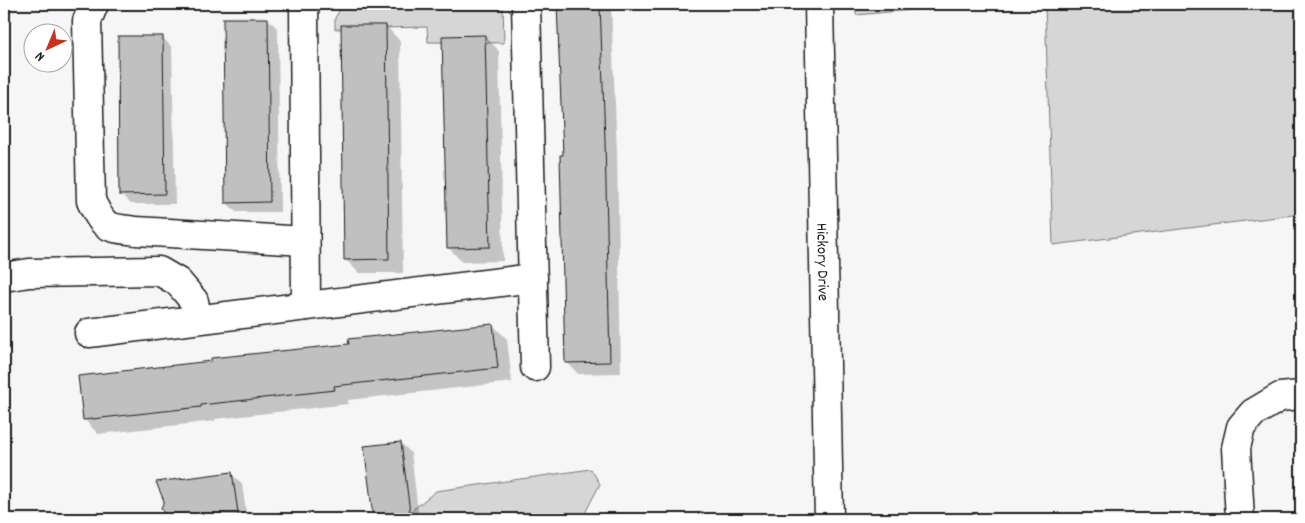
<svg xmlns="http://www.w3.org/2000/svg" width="1305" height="523" font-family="Dekko,sans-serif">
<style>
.green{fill:#d6d6d6;stroke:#797979}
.shadow{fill:#0003}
.building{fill:#c0c0c0;stroke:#1c1c1c}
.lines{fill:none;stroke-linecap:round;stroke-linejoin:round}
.street-casing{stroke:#1c1c1c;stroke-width:31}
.street{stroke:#fff;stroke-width:28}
.labels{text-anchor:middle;stroke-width:4;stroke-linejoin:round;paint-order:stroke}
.street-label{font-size:16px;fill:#1c1c1c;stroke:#fff}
</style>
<rect width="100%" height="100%" fill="#f6f6f6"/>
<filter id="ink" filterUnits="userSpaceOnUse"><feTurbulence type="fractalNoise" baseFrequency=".02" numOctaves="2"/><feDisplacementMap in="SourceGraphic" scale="10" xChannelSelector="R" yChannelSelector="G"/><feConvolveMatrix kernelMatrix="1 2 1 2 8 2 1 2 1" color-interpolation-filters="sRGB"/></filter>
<g filter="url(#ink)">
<!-- green -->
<path class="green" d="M 343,4 L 503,4 L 504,43 L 428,42 L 427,27 L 335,29 L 335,18 Z
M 856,4 L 977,4 L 856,15 Z
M 1045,4 L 1301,4 L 1301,214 L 1053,245 Z
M 591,469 L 600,484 L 585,513 L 591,519 L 401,519 L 436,491 Z"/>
<!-- shadow -->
<path class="shadow" d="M 558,4 L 611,4 L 617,152 L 621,373 L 578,374 L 567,362 L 564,156 Z
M 268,19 L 278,29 L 280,212 L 236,212 L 226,202 Z
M 386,26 L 400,41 L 403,273 L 359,273 L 345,259 Z
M 485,36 L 499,51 L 503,261 L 462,262 L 448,247 Z
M 162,37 L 172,47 L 175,204 L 131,204 L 121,194 Z
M 493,325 L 507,339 L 512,382 L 348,400 L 348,404 L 215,419 L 215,421 L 98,434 L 84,419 L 350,345 Z
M 401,443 L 411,453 L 419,519 L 377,519 L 374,516 Z
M 232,474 L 242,484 L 247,519 L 167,519 L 165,501 Z"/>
<!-- building -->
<path class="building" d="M 557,4 L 600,4 L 605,140 L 610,362 L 565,363 L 560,155 L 563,155 Z
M 223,18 L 268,18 L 270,202 L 225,203 Z
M 341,25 L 386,25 L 389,259 L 344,260 Z
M 485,35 L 490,247 L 447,248 L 442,36 Z
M 118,36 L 163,36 L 165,194 L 119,195 Z
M 493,324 L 498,368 L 334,386 L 335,390 L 201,405 L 201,407 L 83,420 L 78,376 L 211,361 L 211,358 L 349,344 L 348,339 Z
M 401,442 L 410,512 L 373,516 L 364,446 Z
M 232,472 L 239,519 L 167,519 L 161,508 L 164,501 L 156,482 Z"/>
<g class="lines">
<!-- street casing -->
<g class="street-casing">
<g id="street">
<path d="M 94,4 L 87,21 L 91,201 C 105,229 105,227 136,231 L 305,241"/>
<path d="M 304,4 L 306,306"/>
<path d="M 526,4 L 535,367"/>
<path id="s1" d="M 819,4 L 829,519"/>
<path d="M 4,277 L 29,273 L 159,271 L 178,282 L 194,301 L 197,319"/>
<path d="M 89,333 L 533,278"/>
<path d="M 1240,519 L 1236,448 L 1241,427 L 1253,413 L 1280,397 L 1301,395"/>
</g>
</g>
<!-- street -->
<use href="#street" class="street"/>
</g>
</g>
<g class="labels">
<!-- street labels -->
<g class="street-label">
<text dy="6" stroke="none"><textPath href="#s1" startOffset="258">Hickory Drive</textPath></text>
</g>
</g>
<!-- margin -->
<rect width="1305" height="523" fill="none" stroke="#fff" stroke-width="20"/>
<rect x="10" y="10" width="1285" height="503" fill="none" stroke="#1c1c1c" stroke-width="2" filter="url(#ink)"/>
<!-- north arrow -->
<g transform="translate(48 48) rotate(224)"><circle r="24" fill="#ffffff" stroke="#a4a4a4"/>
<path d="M0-4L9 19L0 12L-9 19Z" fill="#c8321e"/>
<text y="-8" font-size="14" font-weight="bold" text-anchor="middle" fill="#1c1c1c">N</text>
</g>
</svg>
